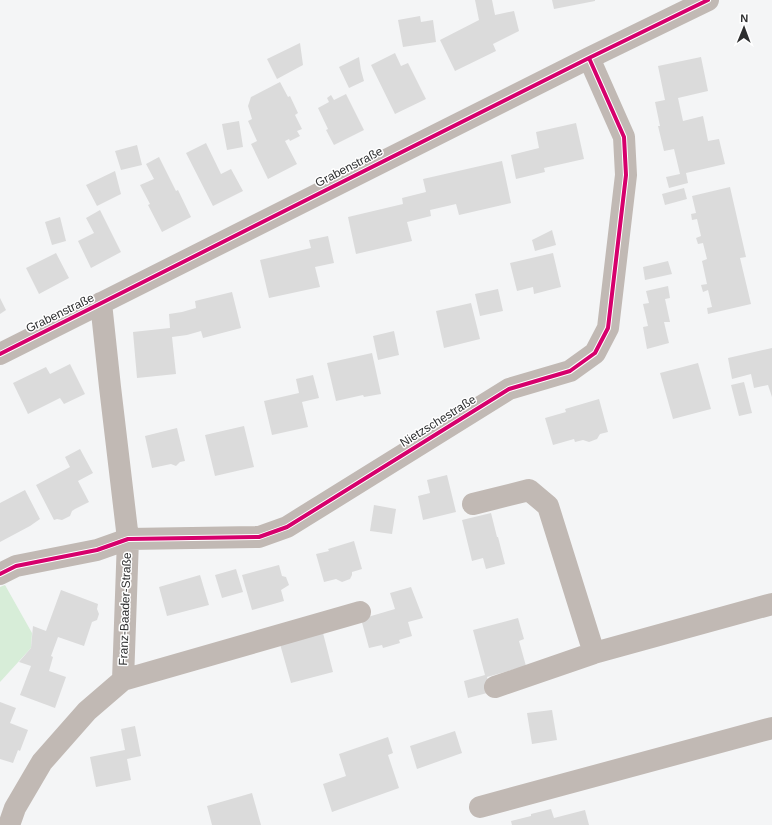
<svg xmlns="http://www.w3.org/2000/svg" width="772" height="825" font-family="Helvetica,sans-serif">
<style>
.green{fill:#d7edd8}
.building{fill:#dbdbdb}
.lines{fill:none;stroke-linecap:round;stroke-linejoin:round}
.minor{stroke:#c1b9b4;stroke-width:22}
.cycleway-casing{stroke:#fff;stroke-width:6}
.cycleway{stroke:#d6006c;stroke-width:4}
.labels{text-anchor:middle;stroke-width:3;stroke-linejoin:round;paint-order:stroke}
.street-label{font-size:12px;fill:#2d2e2f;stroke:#fff}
</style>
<rect width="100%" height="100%" fill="#f4f5f6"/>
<!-- green -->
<path class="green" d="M 5,585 L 32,633 L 31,648 L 0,682 L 0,587 Z"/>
<!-- building -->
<path class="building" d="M 475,0 L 492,0 L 495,15 L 514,11 L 519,31 L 493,44 L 496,51 L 455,71 L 440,40 L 479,20 Z
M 552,0 L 595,0 L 595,1 L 554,9 Z
M 420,16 L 421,22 L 433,20 L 436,42 L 403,47 L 398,20 Z
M 300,43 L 303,65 L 277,79 L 267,59 Z
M 395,53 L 401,66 L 408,63 L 426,99 L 395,114 L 371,65 Z
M 359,57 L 361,70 L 364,81 L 349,88 L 339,67 Z
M 701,57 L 708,91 L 678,98 L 683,121 L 703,116 L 708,141 L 719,139 L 725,164 L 686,173 L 688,183 L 669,188 L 666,177 L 680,174 L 674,149 L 664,151 L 658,126 L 660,126 L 655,102 L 665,100 L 658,66 Z
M 280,82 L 288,97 L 290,96 L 298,113 L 295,115 L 302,129 L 297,131 L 300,136 L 290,141 L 289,139 L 285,141 L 297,164 L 268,179 L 251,144 L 257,141 L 248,121 L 252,119 L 248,106 L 251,97 Z
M 346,94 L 364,130 L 334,145 L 326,130 L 328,129 L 318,108 L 329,102 L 327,98 L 331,95 L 334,100 Z
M 239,121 L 243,147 L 227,150 L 222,124 Z
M 576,123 L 584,159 L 544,168 L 545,172 L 516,179 L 511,155 L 539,148 L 536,132 Z
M 206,143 L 221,174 L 231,169 L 243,191 L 213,206 L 186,153 Z
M 137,145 L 142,165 L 121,170 L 115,151 Z
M 159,157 L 176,191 L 178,190 L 191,217 L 162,232 L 148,205 L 150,204 L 140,185 L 154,179 L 146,164 Z
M 502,161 L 511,203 L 459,215 L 456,204 L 430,210 L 431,216 L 407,222 L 412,241 L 356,254 L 348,217 L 403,204 L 402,198 L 426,192 L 423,179 Z
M 115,171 L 121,194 L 97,206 L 86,185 Z
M 730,187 L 746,257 L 740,258 L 751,304 L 708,314 L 707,308 L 712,307 L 708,290 L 703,292 L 701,285 L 707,284 L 702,261 L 707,259 L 703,243 L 698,244 L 696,238 L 701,236 L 697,219 L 692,220 L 691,214 L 696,213 L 692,196 Z
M 684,188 L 687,199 L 665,205 L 662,194 Z
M 100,210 L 121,252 L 91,268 L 78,241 L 94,233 L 86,218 Z
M 60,217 L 66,241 L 52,245 L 45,222 Z
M 552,230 L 556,245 L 535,251 L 532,240 Z
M 328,236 L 334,263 L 315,267 L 320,287 L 269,298 L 260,260 L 311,248 L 309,240 Z
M 56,253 L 69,278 L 39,294 L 26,268 Z
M 553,253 L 561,287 L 534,294 L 533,287 L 517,291 L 510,263 Z
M 668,261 L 672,274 L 645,280 L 643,267 Z
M 668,286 L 670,298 L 665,299 L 670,322 L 664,322 L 669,343 L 647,349 L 643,327 L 648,326 L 643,304 L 649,303 L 646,291 Z
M 498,289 L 503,311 L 480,316 L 475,294 Z
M 232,292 L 241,328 L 203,338 L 201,331 L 187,335 L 172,337 L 176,374 L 137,378 L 133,332 L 170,328 L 169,314 L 182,312 L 196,308 L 195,301 Z
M 0,298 L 6,310 L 0,314 Z
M 471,303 L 480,339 L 444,348 L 436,311 Z
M 394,331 L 399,355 L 378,360 L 373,336 Z
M 772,348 L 772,397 L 768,385 L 754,388 L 751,374 L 732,379 L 728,358 Z
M 372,353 L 381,394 L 364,397 L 363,395 L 336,401 L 327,363 Z
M 698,363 L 711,409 L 673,419 L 660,373 Z
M 70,364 L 85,394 L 64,404 L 60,398 L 28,414 L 13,383 L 46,367 L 50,374 Z
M 313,375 L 319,398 L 302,402 L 308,427 L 272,435 L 264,401 L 299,393 L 296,379 Z
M 744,382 L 752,413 L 739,416 L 731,385 Z
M 599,399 L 608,432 L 600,434 L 597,439 L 589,442 L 583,440 L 575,442 L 574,439 L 553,445 L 545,418 L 566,412 L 565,409 Z
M 244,426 L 254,467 L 215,476 L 205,435 Z
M 177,428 L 185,461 L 180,462 L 176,466 L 171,464 L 152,468 L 145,436 Z
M 80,449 L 93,473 L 78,481 L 89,502 L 75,509 L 72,511 L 70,516 L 62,520 L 57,519 L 54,520 L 36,485 L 70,467 L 65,457 Z
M 447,475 L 456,512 L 423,520 L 418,496 L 430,493 L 427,480 Z
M 25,490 L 40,519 L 30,526 L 0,542 L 0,503 Z
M 374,505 L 396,509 L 392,534 L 370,531 Z
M 491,513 L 497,537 L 498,537 L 505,564 L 486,569 L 483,558 L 472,561 L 462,520 Z
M 354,541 L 362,569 L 352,572 L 352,575 L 350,579 L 342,582 L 336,579 L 324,582 L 316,554 L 329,551 L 328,549 Z
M 279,565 L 282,576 L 286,577 L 289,585 L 281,590 L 284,601 L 252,610 L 242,575 Z
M 236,569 L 243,592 L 222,598 L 215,575 Z
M 200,575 L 209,605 L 167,616 L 159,587 Z
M 411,587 L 423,618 L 408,622 L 412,636 L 399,640 L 400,643 L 383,648 L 382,645 L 369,648 L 361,619 L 395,609 L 390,593 Z
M 61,590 L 98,604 L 97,609 L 99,614 L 97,620 L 92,622 L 84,646 L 58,637 L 51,656 L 53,657 L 49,671 L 66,677 L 55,708 L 20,695 L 31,666 L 19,662 L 31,648 L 33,626 L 46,631 Z
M 518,618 L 524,639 L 519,641 L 526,666 L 487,677 L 491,692 L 468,698 L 464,681 L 485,675 L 473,630 Z
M 323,633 L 333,672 L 291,683 L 280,644 Z
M 0,702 L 16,708 L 10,723 L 28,730 L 20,751 L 18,750 L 13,763 L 0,759 Z
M 552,710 L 557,740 L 532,744 L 527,713 Z
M 135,726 L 141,756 L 127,759 L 131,780 L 96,787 L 90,757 L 125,750 L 121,729 Z
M 455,731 L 462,753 L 417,769 L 410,746 Z
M 388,737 L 393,753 L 388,755 L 399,788 L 332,812 L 323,784 L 346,776 L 339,754 Z
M 252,793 L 261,825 L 212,825 L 207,806 Z
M 551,809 L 554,818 L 585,810 L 589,825 L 512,825 L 511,821 L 531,816 L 531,814 Z"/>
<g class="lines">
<!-- minor -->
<path class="minor" d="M 0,354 L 589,58 L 708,0
M 473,504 L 529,490 L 548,506 L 594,653
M 0,574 L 16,566 L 97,550 L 128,539 L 259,537 L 287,527 L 509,389 L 570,371 L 595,353 L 608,328 L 626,175 L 624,137 L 589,58
M 123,680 L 360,612
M 495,687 L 594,653 L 772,604
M 480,807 L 772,728
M 9,825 L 15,808 L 42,762 L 87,711 L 123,680 L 128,539 L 110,387 L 101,303"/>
<!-- cycleway casing -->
<g class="cycleway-casing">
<path id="cycleway" d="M 0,354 L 589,58 L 708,0
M 0,574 L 16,566 L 97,550 L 128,539 L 259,537 L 287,527 L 509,389 L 570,371 L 595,353 L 608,328 L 626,175 L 624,137 L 589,58"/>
</g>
<!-- cycleway -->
<use href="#cycleway" class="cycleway"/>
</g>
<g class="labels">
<!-- street labels -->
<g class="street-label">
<text transform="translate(349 167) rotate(-27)" y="4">Grabenstraße</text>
<text transform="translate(60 313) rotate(-26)" y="4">Grabenstraße</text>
<text transform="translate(438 421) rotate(-32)" y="4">Nietzschestraße</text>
<text transform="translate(125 609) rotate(-88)" y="4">Franz-Baader-Straße</text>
</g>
</g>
<!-- north arrow -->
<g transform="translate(744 28) rotate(1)" stroke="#ffffff" stroke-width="3" paint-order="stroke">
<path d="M0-3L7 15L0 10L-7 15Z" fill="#2d2e2f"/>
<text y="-6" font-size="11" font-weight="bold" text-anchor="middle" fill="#2d2e2f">N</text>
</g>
</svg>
